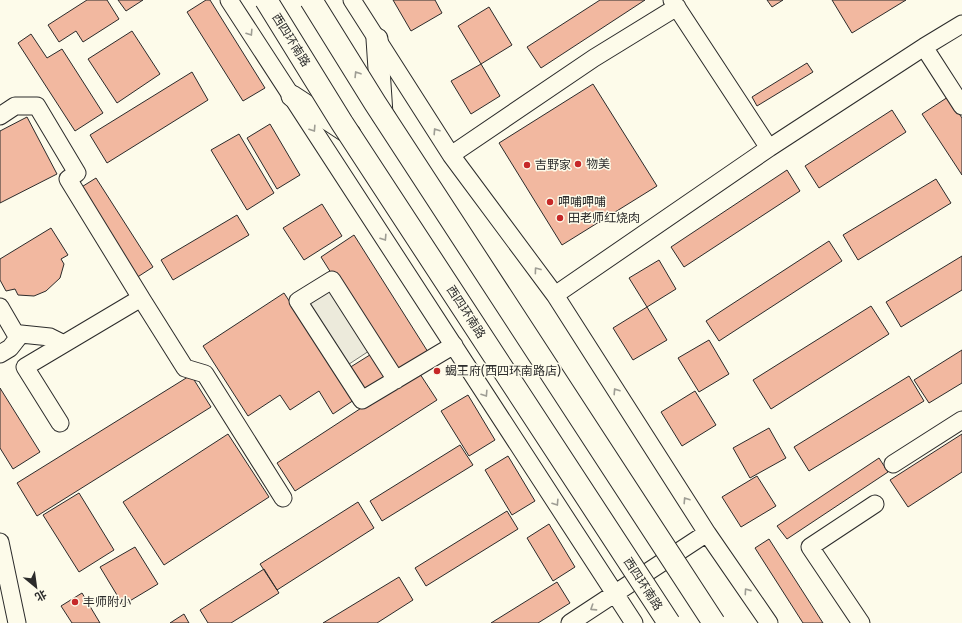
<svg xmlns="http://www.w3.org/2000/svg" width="962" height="623" font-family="'Fira Sans','Noto Sans SC',sans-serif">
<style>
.parking{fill:#eceadb;stroke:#74746e}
.building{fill:#f2b8a0;stroke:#2b2b2b}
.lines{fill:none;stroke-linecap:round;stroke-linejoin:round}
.minor-casing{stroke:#2b2b2b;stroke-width:19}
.major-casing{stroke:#2b2b2b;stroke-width:23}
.minor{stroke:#fdfbea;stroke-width:17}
.major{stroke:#fdfbea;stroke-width:21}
.highway-bridge-casing{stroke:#2b2b2b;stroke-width:24;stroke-linecap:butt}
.highway-bridge{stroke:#fdfbea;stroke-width:22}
.oneway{stroke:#9e9d94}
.poi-dot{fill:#c62828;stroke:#fdfbea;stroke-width:1.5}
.labels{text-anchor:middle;stroke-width:3;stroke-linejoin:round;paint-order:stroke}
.street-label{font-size:12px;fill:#2b2b2b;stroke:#fdfbea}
.poi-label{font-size:12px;fill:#2b2b2b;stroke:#fdfbea;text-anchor:start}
</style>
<rect width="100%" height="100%" fill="#fdfbea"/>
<!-- parking -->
<path class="parking" d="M 326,278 L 372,349 L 340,370 L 293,300 Z"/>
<!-- building -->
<path class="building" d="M 87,0 L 107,0 L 119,19 L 83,42 L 76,31 L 59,42 L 48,25 Z
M 118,0 L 143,0 L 126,11 Z
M 206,0 L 210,0 L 265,88 L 243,101 L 187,12 Z
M 393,0 L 435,0 L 442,13 L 411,31 Z
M 600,0 L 645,0 L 541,68 L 527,47 Z
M 767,0 L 783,0 L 772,7 Z
M 832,0 L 906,0 L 852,33 Z
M 489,7 L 512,45 L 481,64 L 458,26 Z
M 132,31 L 160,74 L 117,103 L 88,59 Z
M 31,34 L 47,58 L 62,49 L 103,113 L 75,131 L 18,43 Z
M 807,63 L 813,72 L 757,106 L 752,97 Z
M 481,64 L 500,96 L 471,114 L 451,81 Z
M 192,72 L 208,100 L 107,163 L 90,135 Z
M 593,84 L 657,186 L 562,245 L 499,143 Z
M 948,97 L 962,118 L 962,175 L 922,114 Z
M 892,110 L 906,132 L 819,188 L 805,166 Z
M 27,117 L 57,174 L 0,203 L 0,131 Z
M 270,124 L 300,175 L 277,189 L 247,138 Z
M 239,134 L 274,193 L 247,210 L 211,150 Z
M 787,170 L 800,191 L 684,267 L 671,247 Z
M 96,178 L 153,267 L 136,278 L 80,188 Z
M 936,179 L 951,203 L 858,260 L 843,235 Z
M 322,204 L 342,236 L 304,260 L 283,228 Z
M 237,215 L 249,235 L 173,280 L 161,260 Z
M 51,228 L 68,255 L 61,259 L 64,264 L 60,278 L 46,291 L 34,296 L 18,295 L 15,289 L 6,291 L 0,280 L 0,259 Z
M 354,235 L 428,352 L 394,373 L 321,257 Z
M 829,241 L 842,261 L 719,341 L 706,321 Z
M 962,256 L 962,290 L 901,327 L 886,302 Z
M 659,260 L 676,289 L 647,307 L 629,278 Z
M 284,293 L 354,400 L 333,414 L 319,391 L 290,410 L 280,395 L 248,416 L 203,346 Z
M 871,306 L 889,334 L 771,409 L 753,380 Z
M 647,307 L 667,340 L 633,360 L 613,328 Z
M 709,340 L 729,374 L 699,392 L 678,358 Z
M 962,350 L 962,383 L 929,403 L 914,380 Z
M 373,353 L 390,378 L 366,394 L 349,368 Z
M 418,371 L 437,400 L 295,491 L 277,463 Z
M 191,375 L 211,407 L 37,516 L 17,483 Z
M 909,376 L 924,401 L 809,471 L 794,447 Z
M 0,388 L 40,452 L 13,469 L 0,448 Z
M 695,391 L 716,425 L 682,446 L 661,412 Z
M 468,395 L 495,440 L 469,456 L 441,411 Z
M 769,428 L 786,458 L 750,478 L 733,448 Z
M 228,434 L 269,497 L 164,565 L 123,502 Z
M 962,434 L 962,472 L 908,507 L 890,480 Z
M 460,445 L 473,465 L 382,521 L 370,501 Z
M 508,456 L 535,501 L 512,515 L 485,470 Z
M 879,458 L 888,472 L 787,539 L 777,526 Z
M 757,476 L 776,506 L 741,527 L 722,497 Z
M 79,493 L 114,550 L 79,572 L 43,515 Z
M 358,502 L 374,528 L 277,590 L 260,564 Z
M 507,511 L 518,529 L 426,586 L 415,568 Z
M 549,524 L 575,567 L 553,581 L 527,538 Z
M 769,539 L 823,623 L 803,623 L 755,548 Z
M 135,547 L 158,584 L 123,605 L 100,567 Z
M 264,569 L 279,593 L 231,623 L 208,623 L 200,610 Z
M 399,577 L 413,600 L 377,623 L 323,623 Z
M 557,582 L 570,603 L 538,623 L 491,623 Z
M 82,593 L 100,623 L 72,623 L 61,606 Z
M 184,614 L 189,623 L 170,623 Z"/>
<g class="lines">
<!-- minor casing -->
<g class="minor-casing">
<path id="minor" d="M 229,0 L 634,623
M 352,0 L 451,155 L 555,295 L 707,533 L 769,623
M 672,0 L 769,148
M 962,24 L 924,47 L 962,106
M 0,116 L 15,106 L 37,106 L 77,173 L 68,179 L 141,298 L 25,367 L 60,423
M 451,155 L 594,58 L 677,7
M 555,295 L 769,148 L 924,47
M 141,298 L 185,368 L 205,374 L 283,498
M 0,307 L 18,338
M 0,354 L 10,348 L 21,334 L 50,337 L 64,344
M 396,380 L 332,280 L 298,301 L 362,400 L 454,345
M 893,464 L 962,420
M 0,542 L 17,623
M 570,623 L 707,533
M 861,623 L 810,547 L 875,504"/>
</g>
<!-- major casing -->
<g class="major-casing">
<path id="major" d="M 377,39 L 382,114 L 385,118
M 292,96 L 350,134"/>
</g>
<!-- minor -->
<use href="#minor" class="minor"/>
<!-- major -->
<use href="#major" class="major"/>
<!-- highway-bridge casing -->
<g class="highway-bridge-casing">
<path id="highway-bridge" d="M 266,0 L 342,123 L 669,623
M 311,0 L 375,103 L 714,623"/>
</g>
<!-- highway-bridge -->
<use href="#highway-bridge" class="highway-bridge"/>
</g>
<!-- one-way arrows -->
<defs><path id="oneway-chevron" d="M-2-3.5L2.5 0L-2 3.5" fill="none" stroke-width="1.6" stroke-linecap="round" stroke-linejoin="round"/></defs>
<g class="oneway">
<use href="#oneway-chevron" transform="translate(250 33) rotate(57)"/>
<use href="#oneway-chevron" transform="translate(357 74) rotate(-122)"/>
<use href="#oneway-chevron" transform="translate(313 129) rotate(57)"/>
<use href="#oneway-chevron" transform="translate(436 131) rotate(-123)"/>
<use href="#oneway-chevron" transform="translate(384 238) rotate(57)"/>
<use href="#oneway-chevron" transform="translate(537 270) rotate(-126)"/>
<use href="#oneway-chevron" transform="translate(616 391) rotate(-123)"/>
<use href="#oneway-chevron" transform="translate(485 394) rotate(57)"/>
<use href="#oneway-chevron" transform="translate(686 500) rotate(-123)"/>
<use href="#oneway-chevron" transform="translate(556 503) rotate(57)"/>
<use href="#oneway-chevron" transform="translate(747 591) rotate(-125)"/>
<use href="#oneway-chevron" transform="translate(593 608) rotate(147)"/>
</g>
<!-- markers -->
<g class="poi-dot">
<circle cx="578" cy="164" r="4"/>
<circle cx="527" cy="165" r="4"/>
<circle cx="550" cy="202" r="4"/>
<circle cx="560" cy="218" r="4"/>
<circle cx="437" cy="371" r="4"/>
<circle cx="75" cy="602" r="4"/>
</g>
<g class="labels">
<!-- street labels -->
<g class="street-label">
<text transform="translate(291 40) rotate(58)" y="4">西四环南路</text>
<text transform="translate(466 312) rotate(57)" y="4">西四环南路</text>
<text transform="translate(643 584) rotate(57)" y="4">西四环南路</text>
</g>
<!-- poi labels -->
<g class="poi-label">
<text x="586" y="168">物美</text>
<text x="535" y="169">吉野家</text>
<text x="558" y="206">呷哺呷哺</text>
<text x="568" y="222">田老师红烧肉</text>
<text x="445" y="375">蝎王府(西四环南路店)</text>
<text x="83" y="606">丰师附小</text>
</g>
</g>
<!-- north arrow -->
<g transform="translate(36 587) rotate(151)" stroke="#fdfbea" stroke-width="3" paint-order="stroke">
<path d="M0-3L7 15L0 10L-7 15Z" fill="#2b2b2b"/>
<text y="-6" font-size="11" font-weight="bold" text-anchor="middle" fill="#2b2b2b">北</text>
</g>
</svg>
